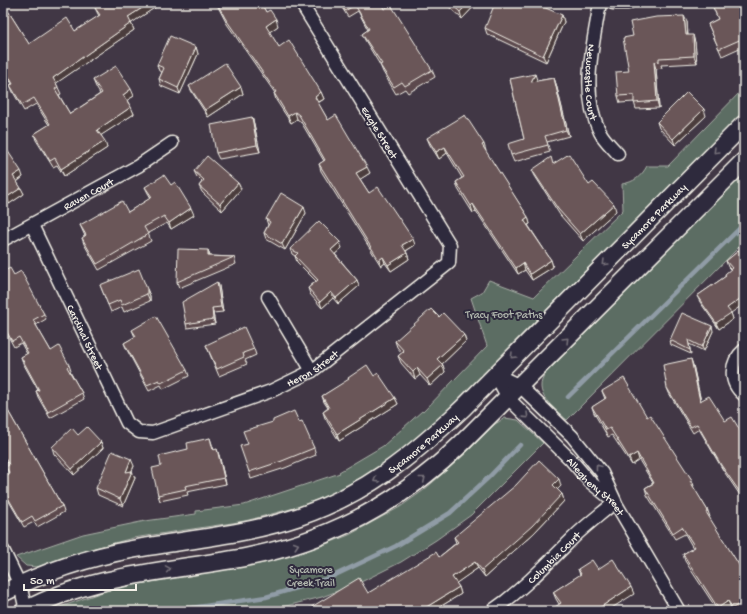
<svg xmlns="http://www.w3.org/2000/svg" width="747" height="614" font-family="'Gochi Hand',sans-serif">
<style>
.green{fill:#5c6d64;stroke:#a8afa6}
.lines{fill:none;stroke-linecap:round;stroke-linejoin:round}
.stream{stroke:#909ca6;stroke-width:4.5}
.minor-casing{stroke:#f4f1e8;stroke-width:15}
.secondary-casing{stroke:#f4f1e8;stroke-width:20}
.minor{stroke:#2f2a3d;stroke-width:12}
.secondary{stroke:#2f2a3d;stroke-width:17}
.wall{fill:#5c4a4d;stroke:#f4f1e8}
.shaded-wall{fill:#4b3c3e;stroke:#f4f1e8}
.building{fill:#6b5659;stroke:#f4f1e8}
.oneway{stroke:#747079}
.labels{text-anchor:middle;stroke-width:4;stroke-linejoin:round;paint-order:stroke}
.street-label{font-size:11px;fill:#f4f1e8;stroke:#2f2a3d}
.park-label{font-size:11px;fill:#b0b6ad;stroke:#2f2a3d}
</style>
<rect width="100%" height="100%" fill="#413745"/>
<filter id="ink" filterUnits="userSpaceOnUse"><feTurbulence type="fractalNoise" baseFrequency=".025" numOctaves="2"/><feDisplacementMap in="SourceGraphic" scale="8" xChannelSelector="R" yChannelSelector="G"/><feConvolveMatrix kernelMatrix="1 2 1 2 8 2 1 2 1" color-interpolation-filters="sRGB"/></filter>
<g filter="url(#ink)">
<!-- green -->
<path class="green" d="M 744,88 L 744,111 L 436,421 L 396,455 L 373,471 L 327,496 L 298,507 L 245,521 L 133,538 L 80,552 L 38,567 L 26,566 L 16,557 L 83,534 L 145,521 L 196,514 L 196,511 L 244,505 L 340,473 L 339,472 L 383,446 L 422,411 L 423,412 L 487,346 L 471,298 L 482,292 L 489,280 L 534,297 L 623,210 L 622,184 C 634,182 641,177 647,166 L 668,166 Z
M 744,174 L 744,242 L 567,420 C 553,407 531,393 546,373 Z
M 505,418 L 518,420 L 543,443 L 471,515 L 436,540 L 401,562 L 363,581 L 322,597 L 266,611 L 49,611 L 111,589 L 264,563 L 321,546 L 349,535 L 400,507 L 424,490 L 465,454 L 495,424 Z"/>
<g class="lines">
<!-- stream -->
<path class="stream" d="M 568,397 L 744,224
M 171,611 L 266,597 L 329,578 L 396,546 L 450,513 L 490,476 L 520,445"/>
<!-- minor casing -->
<g class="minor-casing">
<g id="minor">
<path id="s1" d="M 600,3 C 593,45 580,93 600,132 C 604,140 612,147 618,154"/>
<path d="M 613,3 L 628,3"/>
<path id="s2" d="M 32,225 L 127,423 L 139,432 L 153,433 L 271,391 L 312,371 L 449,263 L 450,245 L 301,3"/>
<path id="s3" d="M 3,240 L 138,166 L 172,143"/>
<path d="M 268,297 L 312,371"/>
<path d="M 744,350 C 730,362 728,382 744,395"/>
<path id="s4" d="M 495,374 L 508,398 L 571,460 L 590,482 L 615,502 L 679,611"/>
<path d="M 495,374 L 520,386 L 572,436 L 602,473 L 615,501"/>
<path d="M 3,550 L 20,585 L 26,610"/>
<path id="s5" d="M 492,611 C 522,590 547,564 573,538 C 586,525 601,514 615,502"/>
</g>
</g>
<!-- secondary casing -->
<g class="secondary-casing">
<g id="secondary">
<path id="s6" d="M 3,593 C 44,572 89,557 134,549 C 189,539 245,535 298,517 C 366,494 412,456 463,408 L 744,124"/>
<path d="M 24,611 C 92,574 172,571 247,557 C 329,541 401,502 461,444 L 744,161"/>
</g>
</g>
<!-- minor -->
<use href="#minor" class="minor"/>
<!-- secondary -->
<use href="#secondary" class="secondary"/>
</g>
<!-- wall -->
<path class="wall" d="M 3,3 L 29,44 L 75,31 L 99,16 L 95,8 L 162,3 L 131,23 L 134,30 L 56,83 L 61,94 L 59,95 L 70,114 L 100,94 L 96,87 L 93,80 L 134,96 L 127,100 L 134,114 L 101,135 L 107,148 L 64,176 L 57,165 L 53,167 L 36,140 L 34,134 L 49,125 L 36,104 L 24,111 L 13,92 L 10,85 L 12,84 L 3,69 L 3,55 L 4,54 L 3,53 Z
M 216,3 L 261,3 L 266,12 L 278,26 L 269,32 L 279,47 L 321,92 L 324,99 L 318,103 L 328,120 L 370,173 L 360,179 L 369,193 L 415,245 L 406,251 L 409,259 L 391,271 L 385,263 L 381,266 L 321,171 L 319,164 L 324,161 L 301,122 L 297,119 L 291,123 L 276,100 L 274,93 L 275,93 L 227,24 Z
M 339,3 L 381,3 L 384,9 L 432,70 L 435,77 L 408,93 L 405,89 L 396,94 L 383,72 L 380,65 L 365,40 L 362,34 L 368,30 L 358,11 L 348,17 Z
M 445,3 L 477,3 L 462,19 Z
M 744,3 L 744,46 L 722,56 L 708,24 L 718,19 L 713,7 Z
M 562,15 L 564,22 L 546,62 L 487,34 L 485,28 Z
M 687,22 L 688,35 L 695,42 L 697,63 L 661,65 L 662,68 L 656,69 L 659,108 L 636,109 L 634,102 L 620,103 L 618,96 L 629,71 L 633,36 Z
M 196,47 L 198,54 L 180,94 L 161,86 L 159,79 L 162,72 L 159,71 L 157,65 Z
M 554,78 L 556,84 L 569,136 L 547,142 L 550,152 L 514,162 L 511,155 L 524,139 L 510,79 L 537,81 Z
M 189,86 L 241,87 L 243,94 L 208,117 L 192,92 Z
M 706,116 L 675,145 L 659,128 L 657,122 Z
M 252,117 L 254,124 L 260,152 L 219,159 L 216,153 Z
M 427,138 L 486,151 L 485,151 L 528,217 L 530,224 L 528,225 L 551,260 L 553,267 L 532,280 L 525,270 L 518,274 L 476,211 L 473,213 L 458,189 L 456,182 L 462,178 L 447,153 L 439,159 L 430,145 Z
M 3,148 L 23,177 L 17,182 L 24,194 L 9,204 L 8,202 L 3,205 Z
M 554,164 L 589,185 L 616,211 L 583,241 L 560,215 L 535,176 L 532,170 Z
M 194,171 L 238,183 L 241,189 L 222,211 L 202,192 L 199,186 L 202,182 L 197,177 Z
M 171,185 L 194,215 L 171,229 L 167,223 L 148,233 L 151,241 L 99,270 L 84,244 L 82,238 L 85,236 L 80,225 L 128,212 L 151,198 L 148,193 L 145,187 Z
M 306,213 L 285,250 L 266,239 L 264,233 L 268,225 L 266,219 Z
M 743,247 L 731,313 L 733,319 L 719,329 L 700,302 L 697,296 L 726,276 L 725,274 L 731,270 L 728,267 L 726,261 Z
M 342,248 L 335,254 L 357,280 L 359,286 L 338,304 L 333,298 L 322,308 L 310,294 L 308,288 L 316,281 L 297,262 L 295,256 L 292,254 L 290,249 Z
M 208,250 L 210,256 L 234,257 L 236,264 L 179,288 L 177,282 Z
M 3,272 L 14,275 L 44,314 L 46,319 L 36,325 L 51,351 L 69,365 L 71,371 L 70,372 L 82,393 L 84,399 L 50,418 L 38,397 L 36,391 L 38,390 L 23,363 L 21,357 L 27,354 L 21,343 L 14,347 L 3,327 Z
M 217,282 L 219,286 L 223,312 L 213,313 L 215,324 L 187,328 L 186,324 Z
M 100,285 L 147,289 L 150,296 L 150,301 L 124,312 L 122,307 L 111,312 Z
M 439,317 L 466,341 L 442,364 L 445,372 L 430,386 L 420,375 L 415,379 L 401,363 L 398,356 L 402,353 L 397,347 L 395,341 Z
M 132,330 L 187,370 L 189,376 L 163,389 L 161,385 L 149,391 L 126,348 L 124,343 L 135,337 Z
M 713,331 L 704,351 L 689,344 L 691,354 L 671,345 L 670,340 Z
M 206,345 L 254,349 L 256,355 L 245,360 L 247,364 L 219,376 Z
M 693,365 L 701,401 L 744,437 L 744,501 L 723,470 L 699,429 L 693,433 L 669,393 L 667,388 Z
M 374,376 L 395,398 L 398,404 L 339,441 L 325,418 L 323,412 L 328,408 L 324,402 L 322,396 L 349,380 L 348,378 Z
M 602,391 L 647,417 L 692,480 L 694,486 L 693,487 L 708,511 L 710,517 L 709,518 L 744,573 L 744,610 L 742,611 L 732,611 L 731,608 L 725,611 L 718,611 L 685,561 L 683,554 L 693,548 L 685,534 L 675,539 L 647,495 L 645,488 L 653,483 L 639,460 L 632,465 L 612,435 L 608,437 L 594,413 L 592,407 L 605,399 Z
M 3,402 L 62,506 L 64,512 L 37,527 L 34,522 L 24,527 L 3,491 L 3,478 L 9,474 L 6,467 L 8,466 L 3,457 Z
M 299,422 L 314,448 L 316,455 L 285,468 L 251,479 L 249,472 L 248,444 Z
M 78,435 L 101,442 L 103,448 L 74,475 L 54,454 L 52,447 Z
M 210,438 L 214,450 L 219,455 L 226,484 L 187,492 L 188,495 L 160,501 L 158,495 L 161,466 L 188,449 Z
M 134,466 L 132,471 L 135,478 L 123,506 L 98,495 L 96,488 Z
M 561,486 L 557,490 L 562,494 L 564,501 L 534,533 L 485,577 L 478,568 L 456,583 L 459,587 L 461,594 L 433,611 L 305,611 L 368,593 L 439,557 L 456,543 L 454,537 Z
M 578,569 L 598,569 L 634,594 L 559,604 L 556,599 L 553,592 L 580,575 Z"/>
<!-- shaded-wall -->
<path class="shaded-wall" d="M 150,3 L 162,3 L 130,24 L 128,17 Z
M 468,3 L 477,3 L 462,19 L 460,12 Z
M 562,15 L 564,22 L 546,62 L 543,56 Z
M 684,16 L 687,22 L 688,42 L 686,35 Z
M 276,19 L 278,26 L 268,33 L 266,26 Z
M 131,23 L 134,30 L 55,84 L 53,78 Z
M 693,35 L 695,42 L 697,63 L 694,56 Z
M 196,47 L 198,54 L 180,94 L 178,88 Z
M 654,62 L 656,69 L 659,108 L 657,101 Z
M 535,74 L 537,80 L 534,89 L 531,82 Z
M 554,78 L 556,84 L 569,136 L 566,130 Z
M 241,87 L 243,94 L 208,117 L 205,110 Z
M 131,89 L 134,96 L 126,101 L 123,95 Z
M 321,92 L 324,99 L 317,103 L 315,97 Z
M 131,107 L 134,114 L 100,136 L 97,130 Z
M 704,109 L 706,116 L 675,145 L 673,139 Z
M 295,112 L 297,119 L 291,123 L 288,116 Z
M 252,117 L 254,124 L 260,152 L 257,145 Z
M 105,141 L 107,148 L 64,176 L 61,169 Z
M 484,144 L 486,151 L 484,152 L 482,145 Z
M 445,147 L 447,153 L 439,159 L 436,152 Z
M 367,167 L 370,173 L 359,180 L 356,173 Z
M 21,171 L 23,177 L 16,182 L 13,176 Z
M 238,183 L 241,189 L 222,211 L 220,204 Z
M 21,188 L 24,194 L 9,204 L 7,197 Z
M 473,204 L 476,211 L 473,213 L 471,206 Z
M 614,204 L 616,211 L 583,241 L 580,234 Z
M 304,207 L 306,213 L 285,250 L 282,244 Z
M 191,208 L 194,215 L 171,229 L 169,223 Z
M 528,217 L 530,224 L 526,226 L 524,220 Z
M 413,239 L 415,245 L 404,252 L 402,245 Z
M 340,242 L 342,248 L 333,256 L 331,250 Z
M 208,250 L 210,257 L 208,256 Z
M 407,253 L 409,259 L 391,271 L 388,265 Z
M 383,257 L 385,263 L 381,266 L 379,260 Z
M 551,260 L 553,267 L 532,280 L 530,274 Z
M 523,263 L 525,270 L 518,274 L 516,268 Z
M 357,280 L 359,286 L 338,304 L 336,298 Z
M 217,282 L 219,286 L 223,312 L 221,307 Z
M 147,289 L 150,296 L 150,301 L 147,294 Z
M 331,292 L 333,298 L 322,308 L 320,302 Z
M 744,296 L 744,304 L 731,313 L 733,319 L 719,329 L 716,323 L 727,308 Z
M 212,308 L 213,313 L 215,324 L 213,319 Z
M 712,326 L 713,331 L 704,351 L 702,347 Z
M 464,335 L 466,341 L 440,366 L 437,359 Z
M 691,359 L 693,365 L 702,407 L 700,401 Z
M 443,365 L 445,372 L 430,386 L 427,379 Z
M 417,368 L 420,375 L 415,379 L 413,372 Z
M 395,398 L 398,404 L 339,441 L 337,434 Z
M 101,442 L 103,448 L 74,475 L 72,469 Z
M 217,449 L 219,455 L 226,484 L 224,478 Z
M 637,453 L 639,460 L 632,465 L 629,458 Z
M 131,459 L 134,466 L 128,479 L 126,472 Z
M 132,471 L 135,478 L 123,506 L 120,499 Z
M 559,479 L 561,486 L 555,492 L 553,485 Z
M 562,494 L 564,501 L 534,533 L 485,577 L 482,570 Z
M 475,562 L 478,568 L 455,584 L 452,577 Z
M 459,587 L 461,594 L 433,611 L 420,611 Z
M 631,587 L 634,594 L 607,611 L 596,611 L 596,610 Z
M 728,601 L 731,608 L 725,611 L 719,611 L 718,608 Z"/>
<!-- building -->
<path class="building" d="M 3,3 L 29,44 L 67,18 L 75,31 L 100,15 L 95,8 L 103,3 L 150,3 L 128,17 L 131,23 L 53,78 L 58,87 L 55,89 L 70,114 L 102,93 L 93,80 L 116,66 L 131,89 L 123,95 L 131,107 L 97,130 L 105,141 L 61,169 L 55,158 L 50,161 L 34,134 L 50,124 L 34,98 L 22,105 L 10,85 L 13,84 L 3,66 L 3,55 L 5,54 L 3,50 Z
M 217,3 L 261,3 L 266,12 L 270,10 L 276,19 L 266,26 L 279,47 L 289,40 L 321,92 L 315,97 L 328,120 L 336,115 L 367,167 L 356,173 L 369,193 L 378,187 L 413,239 L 402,245 L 407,253 L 388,265 L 383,257 L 379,260 L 319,164 L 325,160 L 299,115 L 295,112 L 288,116 L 274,93 L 276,92 L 225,18 Z
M 341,3 L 381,3 L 384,9 L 391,5 L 432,70 L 405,86 L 402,82 L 394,87 L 380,65 L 382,64 L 362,34 L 369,29 L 355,5 L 345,11 Z
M 450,3 L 468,3 L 460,12 Z
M 495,3 L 534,3 L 562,15 L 543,56 L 485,28 Z
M 721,3 L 744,3 L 744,38 L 719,49 L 708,24 L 718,19 L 713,7 Z
M 684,16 L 686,35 L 693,35 L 694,56 L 659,58 L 659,61 L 654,62 L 657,101 L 634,103 L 634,95 L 618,96 L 616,72 L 629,71 L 623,38 L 633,36 L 630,22 L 656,17 Z
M 170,36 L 196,47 L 178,88 L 159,79 L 164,68 L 157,65 Z
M 225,63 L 241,87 L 205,110 L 189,86 Z
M 535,74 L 531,82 L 554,78 L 566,130 L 545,136 L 548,145 L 511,155 L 508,144 L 524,139 L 510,79 Z
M 687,92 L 704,109 L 673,139 L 657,122 Z
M 465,115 L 484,144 L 482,145 L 528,217 L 524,220 L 551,260 L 530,274 L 523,263 L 516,268 L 473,204 L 471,206 L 456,182 L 464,177 L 445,147 L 436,152 L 427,138 Z
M 252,117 L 257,145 L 216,153 L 211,125 Z
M 5,147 L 21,171 L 13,176 L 21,188 L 7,197 L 5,196 L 3,197 L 3,148 Z
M 569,154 L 589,185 L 593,182 L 614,204 L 580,234 L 558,209 L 532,170 L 551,157 L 553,164 Z
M 207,156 L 238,183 L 220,204 L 199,186 L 204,180 L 194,171 Z
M 164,175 L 171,185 L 175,182 L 191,208 L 169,223 L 164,216 L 144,227 L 148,234 L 97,264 L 82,238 L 86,235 L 80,225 L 122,201 L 128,212 L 152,197 L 145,187 Z
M 281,193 L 304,207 L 282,244 L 264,233 L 270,222 L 266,219 Z
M 319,221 L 340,242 L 331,250 L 357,280 L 336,298 L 331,292 L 320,302 L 308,288 L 318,280 L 295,256 L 298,253 L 290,249 Z
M 743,247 L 744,248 L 744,296 L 727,308 L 731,313 L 716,323 L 697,296 L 726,276 L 725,274 L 732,268 L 726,261 Z
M 178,249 L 208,250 L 208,256 L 234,257 L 177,282 Z
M 10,268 L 14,275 L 21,271 L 44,314 L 33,320 L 51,351 L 59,346 L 69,365 L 67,367 L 82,393 L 48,412 L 36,391 L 39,390 L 21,357 L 28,353 L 19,337 L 12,341 L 3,325 L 3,272 Z
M 139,269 L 147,289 L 147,294 L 122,305 L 120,300 L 108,305 L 100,285 Z
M 217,282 L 221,307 L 212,308 L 213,319 L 186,324 L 182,302 Z
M 431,309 L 439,317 L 443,313 L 464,335 L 437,359 L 443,365 L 427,379 L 417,368 L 413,372 L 398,356 L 404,351 L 395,341 Z
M 682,313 L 712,326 L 702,347 L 688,340 L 690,350 L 670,340 Z
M 156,316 L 187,370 L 161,383 L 159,380 L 147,385 L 124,343 L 136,336 L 132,330 Z
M 244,327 L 254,349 L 243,353 L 244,357 L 217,369 L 206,345 Z
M 691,359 L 700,401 L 709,396 L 725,421 L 732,417 L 744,437 L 744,498 L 721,465 L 697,424 L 691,427 L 667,388 L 663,365 Z
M 367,365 L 374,376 L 378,373 L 395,398 L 337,434 L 323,412 L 329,408 L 322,396 L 349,379 L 348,378 Z
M 624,378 L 647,417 L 650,415 L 692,480 L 690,481 L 708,511 L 706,512 L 744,573 L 744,601 L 733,608 L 728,601 L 718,608 L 683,554 L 695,547 L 682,527 L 673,533 L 645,488 L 654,483 L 637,453 L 629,458 L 610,428 L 606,430 L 592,407 L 606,398 L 602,391 Z
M 3,402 L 62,506 L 35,521 L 32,516 L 22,522 L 3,489 L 3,478 L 10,474 L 6,467 L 9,465 L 3,455 Z
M 294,411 L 299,422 L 302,421 L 314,448 L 282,461 L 249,472 L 240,446 L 248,444 L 243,431 L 273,422 L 273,420 Z
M 87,427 L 101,442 L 72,469 L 52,447 L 72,428 L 78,435 Z
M 210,438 L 213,450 L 217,449 L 224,478 L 185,486 L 186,489 L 158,495 L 152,468 L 161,466 L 159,456 L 188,449 L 187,443 Z
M 112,451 L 131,459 L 126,472 L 132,471 L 120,499 L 96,488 Z
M 539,460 L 559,479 L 553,485 L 562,494 L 532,526 L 482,570 L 475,562 L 452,577 L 459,587 L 420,611 L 398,611 L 397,609 L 394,611 L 305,611 L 359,578 L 368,593 L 436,552 L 439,557 L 458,542 L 454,537 L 516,485 Z
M 613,559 L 631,587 L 596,610 L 596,611 L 549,611 L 561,603 L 553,592 L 581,574 L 578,569 L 592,560 L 598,569 Z"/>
<!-- one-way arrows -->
<defs><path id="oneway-chevron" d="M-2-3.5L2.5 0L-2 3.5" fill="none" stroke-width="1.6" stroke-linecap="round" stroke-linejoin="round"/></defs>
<g class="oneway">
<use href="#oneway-chevron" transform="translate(716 151) rotate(135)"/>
<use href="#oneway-chevron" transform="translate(605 263) rotate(135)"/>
<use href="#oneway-chevron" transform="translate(566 340) rotate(-45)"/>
<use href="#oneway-chevron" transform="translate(513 356) rotate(135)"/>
<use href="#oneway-chevron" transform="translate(526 416) rotate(44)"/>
<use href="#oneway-chevron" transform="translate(598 467) rotate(-128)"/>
<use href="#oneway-chevron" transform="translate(423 479) rotate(-39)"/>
<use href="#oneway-chevron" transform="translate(376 480) rotate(148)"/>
<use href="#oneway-chevron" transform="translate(296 545) rotate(-18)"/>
<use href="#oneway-chevron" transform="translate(168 569) rotate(-9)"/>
</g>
</g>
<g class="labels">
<!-- street labels -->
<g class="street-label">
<text dy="4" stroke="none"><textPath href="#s1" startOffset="80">Newcastle Court</textPath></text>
<text transform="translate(380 132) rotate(58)" y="4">Eagle Street</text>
<text dy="4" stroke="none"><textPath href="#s3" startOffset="97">Raven Court</textPath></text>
<text dy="4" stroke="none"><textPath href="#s6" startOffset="776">Sycamore Parkway</textPath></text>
<text dy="4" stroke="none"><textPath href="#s2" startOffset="124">Cardinal Street</textPath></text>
<text dy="4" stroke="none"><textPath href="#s2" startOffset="421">Heron Street</textPath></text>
<text dy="4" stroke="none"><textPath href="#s6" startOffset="452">Sycamore Parkway</textPath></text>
<text dy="4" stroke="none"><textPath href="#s4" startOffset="152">Allegheny Street</textPath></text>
<text dy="4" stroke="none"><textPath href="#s5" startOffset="82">Columbia Court</textPath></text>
</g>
<!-- park labels -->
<g class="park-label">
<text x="504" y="318">Tracy Foot Paths</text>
<text x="311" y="573">Sycamore<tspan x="311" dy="13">Creek Trail</tspan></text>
</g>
</g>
<!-- margin -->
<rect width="747" height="614" fill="none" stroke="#2f2a3d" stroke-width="16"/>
<rect x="8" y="8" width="731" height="598" fill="none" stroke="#f4f1e8" stroke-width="1.5" filter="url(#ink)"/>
<!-- scale -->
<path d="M24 584v6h112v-6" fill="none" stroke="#f4f1e8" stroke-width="2"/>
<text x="30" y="584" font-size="12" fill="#f4f1e8" stroke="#2f2a3d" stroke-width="3" paint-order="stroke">50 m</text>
</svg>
